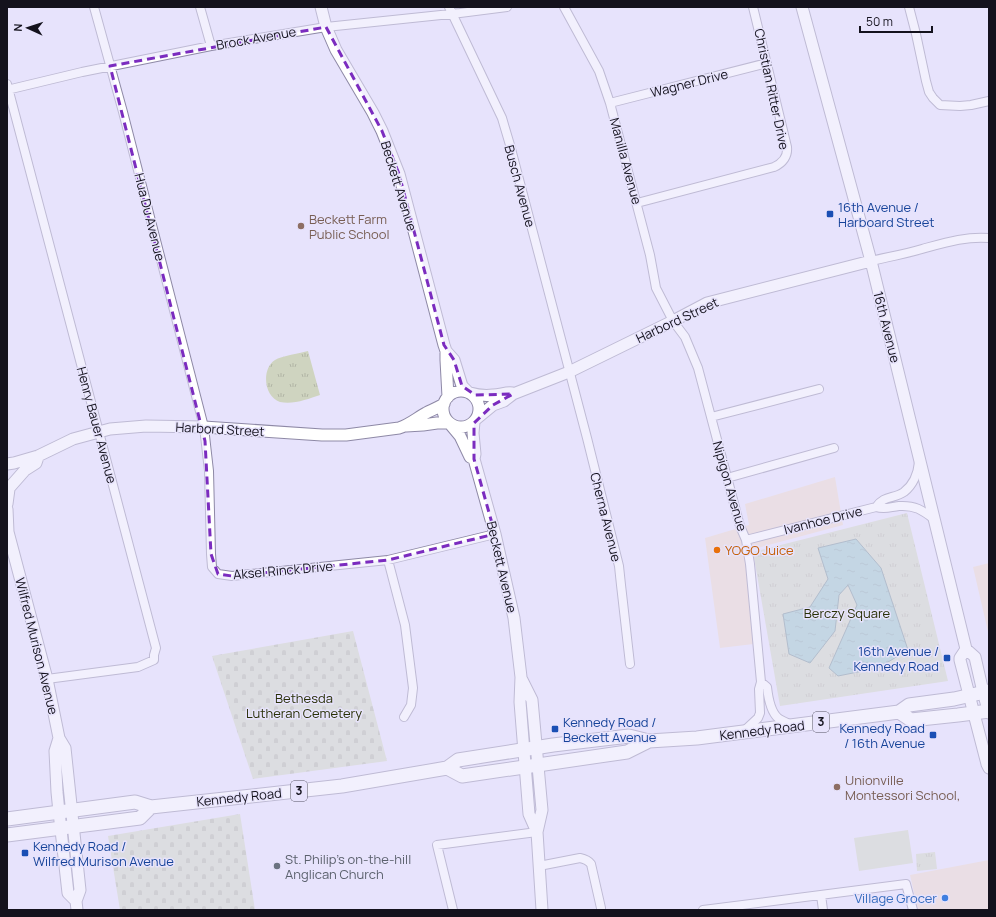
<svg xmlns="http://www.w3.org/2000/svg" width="996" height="917" font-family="Manrope,sans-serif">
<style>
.commercial{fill:#edd8ca}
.green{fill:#cfd4c0}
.cemetery{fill:url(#cemetery-stones)}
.park{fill:url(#park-tufts)}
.water{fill:url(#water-ripples);stroke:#728f95}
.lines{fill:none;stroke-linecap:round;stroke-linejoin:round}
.street-casing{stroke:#8e89a6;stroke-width:10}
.secondary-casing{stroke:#8e89a6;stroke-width:13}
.primary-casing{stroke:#8e89a6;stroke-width:15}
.street{stroke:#fff;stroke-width:8}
.secondary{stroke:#fff;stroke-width:11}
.primary{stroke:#fff;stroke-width:13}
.marked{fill:none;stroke:#7b2cbf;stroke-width:3;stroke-dasharray:8 5;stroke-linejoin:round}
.transit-dot{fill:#1a4fb4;stroke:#e7e3fc;stroke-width:1.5}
.education-dot{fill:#8d6e63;stroke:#e7e3fc;stroke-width:1.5}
.food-dot{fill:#e8710a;stroke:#e7e3fc;stroke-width:1.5}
.worship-dot{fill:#6b7280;stroke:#e7e3fc;stroke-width:1.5}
.shop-dot{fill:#3f7fe0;stroke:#e7e3fc;stroke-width:1.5}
.labels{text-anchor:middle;stroke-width:3;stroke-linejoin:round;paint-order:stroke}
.shield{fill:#e7e3fc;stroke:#535160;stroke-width:1}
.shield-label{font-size:12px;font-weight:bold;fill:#14121d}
.street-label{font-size:13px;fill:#14121d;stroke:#e7e3fc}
.transit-label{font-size:13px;fill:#164399;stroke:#e7e3fc;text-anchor:start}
.education-label{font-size:13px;fill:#785e54;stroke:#e7e3fc;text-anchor:start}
.food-label{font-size:13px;fill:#c56008;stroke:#e7e3fc;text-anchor:start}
.park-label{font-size:13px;fill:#293007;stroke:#e7e3fc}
.worship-label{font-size:13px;fill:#5b616d;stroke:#e7e3fc;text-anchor:start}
.shop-label{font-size:13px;fill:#366cbe;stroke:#e7e3fc;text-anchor:end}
</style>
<defs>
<pattern id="cemetery-stones" width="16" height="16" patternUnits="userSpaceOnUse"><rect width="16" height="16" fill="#cfd4c0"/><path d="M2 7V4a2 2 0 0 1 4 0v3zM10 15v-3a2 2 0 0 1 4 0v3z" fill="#b1b5a5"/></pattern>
<pattern id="park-tufts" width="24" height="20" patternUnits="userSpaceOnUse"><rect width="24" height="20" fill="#cfd4c0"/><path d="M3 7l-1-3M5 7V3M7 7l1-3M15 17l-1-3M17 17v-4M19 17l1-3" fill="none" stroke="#b1b5a5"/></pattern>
<pattern id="water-ripples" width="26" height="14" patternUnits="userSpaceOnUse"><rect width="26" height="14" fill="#9ac5c8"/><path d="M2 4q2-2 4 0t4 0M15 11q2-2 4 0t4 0" fill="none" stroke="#84a8ab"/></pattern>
</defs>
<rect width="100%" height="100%" fill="#e7e3fc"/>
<!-- commercial -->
<path class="commercial" d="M 835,477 L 843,525 L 750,550 L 762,643 L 720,648 L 705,538 L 749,525 L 745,504 Z
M 989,563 L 989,636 L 973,567 Z
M 989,860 L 989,910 L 918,910 L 910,875 Z"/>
<!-- green -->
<path class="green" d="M 908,830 L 913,863 L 859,871 L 854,838 Z"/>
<!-- cemetery -->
<path class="cemetery" d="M 353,631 L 387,761 L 253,779 L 212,656 Z
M 240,814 L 255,910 L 120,910 L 108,836 Z"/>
<!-- park -->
<path class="park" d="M 308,351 L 320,395 C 308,399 293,405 280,402 C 264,397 261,369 275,360 C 281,356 301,353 308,351 Z
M 907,513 L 948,681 L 780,706 L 753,552 Z
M 935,852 L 937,869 L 917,871 L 916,854 Z"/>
<!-- water -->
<path class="water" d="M 856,539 L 881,568 L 908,650 L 878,668 L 838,676 L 829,668 L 857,605 L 848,585 L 839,595 L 835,631 L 810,663 L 789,654 L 783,614 L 810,607 L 828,579 L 818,548 Z"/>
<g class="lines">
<!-- street casing -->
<g class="street-casing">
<path id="street" d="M 94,7 L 123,112 L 204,427 L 209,471 L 211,554 L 212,567 L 218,574 L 232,576 L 388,560 L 495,534
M 200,7 L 211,46
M 449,7 L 502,118 L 510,145 L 587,438 L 619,566 L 621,585 L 630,664
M 564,7 L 599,71 L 610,103 L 650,255 L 656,288 L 673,321 L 685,337 L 698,368 L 740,526 L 746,540 L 750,564 L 761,682 L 759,689 L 760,713 L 758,718 L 743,732
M 909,7 L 916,34 L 926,81 L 929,92 L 933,98 L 940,105 L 960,106 L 971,105 L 989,101
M 7,84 L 156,648 L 154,655 L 154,660 L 138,667 L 47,679
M 7,90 L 82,72 L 211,46 L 326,27 L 460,13 L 507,7
M 610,103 L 767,63
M 637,203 L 774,167 C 783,163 788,156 787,147 L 753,7
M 871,261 C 888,257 905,254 922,249 C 944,243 966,236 989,238
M 711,417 L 819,389
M 727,478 L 834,448
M 876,507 C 884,495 894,499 904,492 C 913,485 918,473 919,462
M 746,540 L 876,507 C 885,510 890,507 899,506 C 915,505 922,510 934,519
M 388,560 L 405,625 L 413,688 L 411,705 L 404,717
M 761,682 L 767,687 C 768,696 770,711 778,718 C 782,721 788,723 792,725
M 539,866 L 580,858 C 585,859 588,860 591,864 L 601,908 L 601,910
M 821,895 L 823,910
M 453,910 L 437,845 L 537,832
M 703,910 L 906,884 L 913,910"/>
</g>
<!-- secondary casing -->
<g class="secondary-casing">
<path id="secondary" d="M 321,7 L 326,27 L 336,50 L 373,113 L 382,131 L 399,174 L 444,345 L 446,351 L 454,360 L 462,386 L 468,392
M 802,7 L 871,261 L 966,649 L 975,657 L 983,692 L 989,713
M 446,351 L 446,360 L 448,397
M443 409a18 18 0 1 1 36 0a18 18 0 1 1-36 0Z
M 470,393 C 477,395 485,396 493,395 C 500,395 506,392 512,393
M 476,419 L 493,405 L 504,401 L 513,394 L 569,372 L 673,321 L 707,303 L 871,261
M 474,422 L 473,433 L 475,454 L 474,459 L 495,534 L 514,618 L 521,677 L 520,702 L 529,814 L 537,832
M 450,424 L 460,436 L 470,457 L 474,459
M 406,426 L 423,425 L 437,423 L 449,423
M 7,464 L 14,463 L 38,456 L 73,439 L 110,429 L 146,426 L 204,427 L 322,435 L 346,435 L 399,428 C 409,425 417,418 426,413 C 432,410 437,408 444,404
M 10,487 L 25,470 L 36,463 L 38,457
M 7,504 L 9,489
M 7,509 L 8,532 L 47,679 L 59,738 L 65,748 L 80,890 L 76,901 L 77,910
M 966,649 L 960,658 L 960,660 L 987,764 L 989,768
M 522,680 L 532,700 L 542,810 L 537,832 L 542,910
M 59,738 L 55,751 L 57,792 L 59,812 L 68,893 L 76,901"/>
</g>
<!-- primary casing -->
<g class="primary-casing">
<path id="primary" d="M 899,712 L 911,720 L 958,715 L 989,711
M 447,768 L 462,776 L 627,752 L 649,741
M 7,819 L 135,802 L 151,807 L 342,786 L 447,768 L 458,760 L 553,745 L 629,736 L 649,741 L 697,738 L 899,712 L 909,705 L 954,699 L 989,691
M 7,835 L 140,818 L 151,807"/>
</g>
<!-- street -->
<use href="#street" class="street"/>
<!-- secondary -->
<use href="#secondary" class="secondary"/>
<!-- primary -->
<use href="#primary" class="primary"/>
</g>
<!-- marked area -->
<path d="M0 0H996V917H0ZM 326,27 L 382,131 L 399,174 L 444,345 L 454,360 L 462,386 L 475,395 L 513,394 L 493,405 L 474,423 L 474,459 L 495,534 L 388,560 L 232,576 L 218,574 L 211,554 L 205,441 L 110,66 Z" fill="#e7e3fc" fill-opacity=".55" fill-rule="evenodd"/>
<path class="marked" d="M 326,27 L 382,131 L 399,174 L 444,345 L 454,360 L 462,386 L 475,395 L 513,394 L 493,405 L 474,423 L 474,459 L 495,534 L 388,560 L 232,576 L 218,574 L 211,554 L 205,441 L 110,66 Z"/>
<!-- markers -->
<g class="transit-dot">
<rect x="826" y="210" width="8" height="8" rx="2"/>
<rect x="943" y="654" width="8" height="8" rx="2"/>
<rect x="551" y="725" width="8" height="8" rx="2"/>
<rect x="929" y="731" width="8" height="8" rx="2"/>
<rect x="21" y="849" width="8" height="8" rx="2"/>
</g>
<g class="education-dot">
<circle cx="301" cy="226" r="4"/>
<circle cx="837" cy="787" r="4"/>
</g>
<circle class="food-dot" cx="717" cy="550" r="4"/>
<circle class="worship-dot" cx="277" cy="866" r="4"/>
<circle class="shop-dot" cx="945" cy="898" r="4"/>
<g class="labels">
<!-- shield labels -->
<g class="shield">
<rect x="813" y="712" width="16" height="20" rx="3"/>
<rect x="291" y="781" width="16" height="20" rx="3"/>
</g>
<g class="shield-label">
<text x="821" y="726">3</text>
<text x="299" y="795">3</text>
</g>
<!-- street labels -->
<g class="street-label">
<text transform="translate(256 38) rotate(-10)" y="5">Brock Avenue</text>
<text transform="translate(689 83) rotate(-14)" y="5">Wagner Drive</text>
<text transform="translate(772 89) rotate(78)" y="5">Christian Ritter Drive</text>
<text transform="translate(626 161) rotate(75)" y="5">Manilla Avenue</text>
<text transform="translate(399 186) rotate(73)" y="5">Beckett Avenue</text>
<text transform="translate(520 186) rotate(75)" y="5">Busch Avenue</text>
<text transform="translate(150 217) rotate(76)" y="5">Hua Du Avenue</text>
<text transform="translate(677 320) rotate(-25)" y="5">Harbord Street</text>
<text transform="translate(887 327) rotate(76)" y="5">16th Avenue</text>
<text transform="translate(97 425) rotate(75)" y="5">Henry Bauer Avenue</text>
<text transform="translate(220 429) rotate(3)" y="5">Harbord Street</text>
<text transform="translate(730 486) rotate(74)" y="5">Nipigon Avenue</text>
<text transform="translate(606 517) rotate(76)" y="5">Cherna Avenue</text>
<text transform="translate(823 520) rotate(-14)" y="5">Ivanhoe Drive</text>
<text transform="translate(502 567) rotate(77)" y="5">Beckett Avenue</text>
<text transform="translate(283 570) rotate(-5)" y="5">Aksel Rinck Drive</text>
<text transform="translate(37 646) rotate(76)" y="5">Wilfred Murison Avenue</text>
<text transform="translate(762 730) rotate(-7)" y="5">Kennedy Road</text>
<text transform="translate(239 797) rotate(-6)" y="5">Kennedy Road</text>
</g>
<!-- transit labels -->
<g class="transit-label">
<text x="838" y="212">16th Avenue /<tspan x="838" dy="15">Harboard Street</tspan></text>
<text x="939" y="656" text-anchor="end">16th Avenue /<tspan x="939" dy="15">Kennedy Road</tspan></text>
<text x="563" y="727">Kennedy Road /<tspan x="563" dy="15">Beckett Avenue</tspan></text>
<text x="925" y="733" text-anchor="end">Kennedy Road<tspan x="925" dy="15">/ 16th Avenue</tspan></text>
<text x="33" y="851">Kennedy Road /<tspan x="33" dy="15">Wilfred Murison Avenue</tspan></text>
</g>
<!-- education labels -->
<g class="education-label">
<text x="309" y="224">Beckett Farm<tspan x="309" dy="15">Public School</tspan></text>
<text x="845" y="785">Unionville<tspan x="845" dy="15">Montessori School,</tspan></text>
</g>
<!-- food labels -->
<g class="food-label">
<text x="725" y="555">YOGO Juice</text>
</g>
<!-- park labels -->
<g class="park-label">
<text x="847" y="618">Berczy Square</text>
<text x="304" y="703">Bethesda<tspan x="304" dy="15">Lutheran Cemetery</tspan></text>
</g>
<!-- worship labels -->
<g class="worship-label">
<text x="285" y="864">St. Philip's on-the-hill<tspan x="285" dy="15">Anglican Church</tspan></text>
</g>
<!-- shop labels -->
<g class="shop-label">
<text x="937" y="903">Village Grocer</text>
</g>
</g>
<!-- border -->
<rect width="996" height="917" fill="none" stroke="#14121d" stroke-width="16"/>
<!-- north arrow -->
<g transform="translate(28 28) rotate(273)" stroke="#e7e3fc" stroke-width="3" paint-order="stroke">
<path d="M0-3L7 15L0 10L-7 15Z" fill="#14121d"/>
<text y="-6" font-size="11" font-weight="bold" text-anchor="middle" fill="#14121d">N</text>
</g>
<!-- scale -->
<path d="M860 26v6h72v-6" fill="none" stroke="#14121d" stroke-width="2"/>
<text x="866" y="26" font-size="12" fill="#14121d" stroke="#e7e3fc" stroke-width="3" paint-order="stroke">50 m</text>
</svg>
